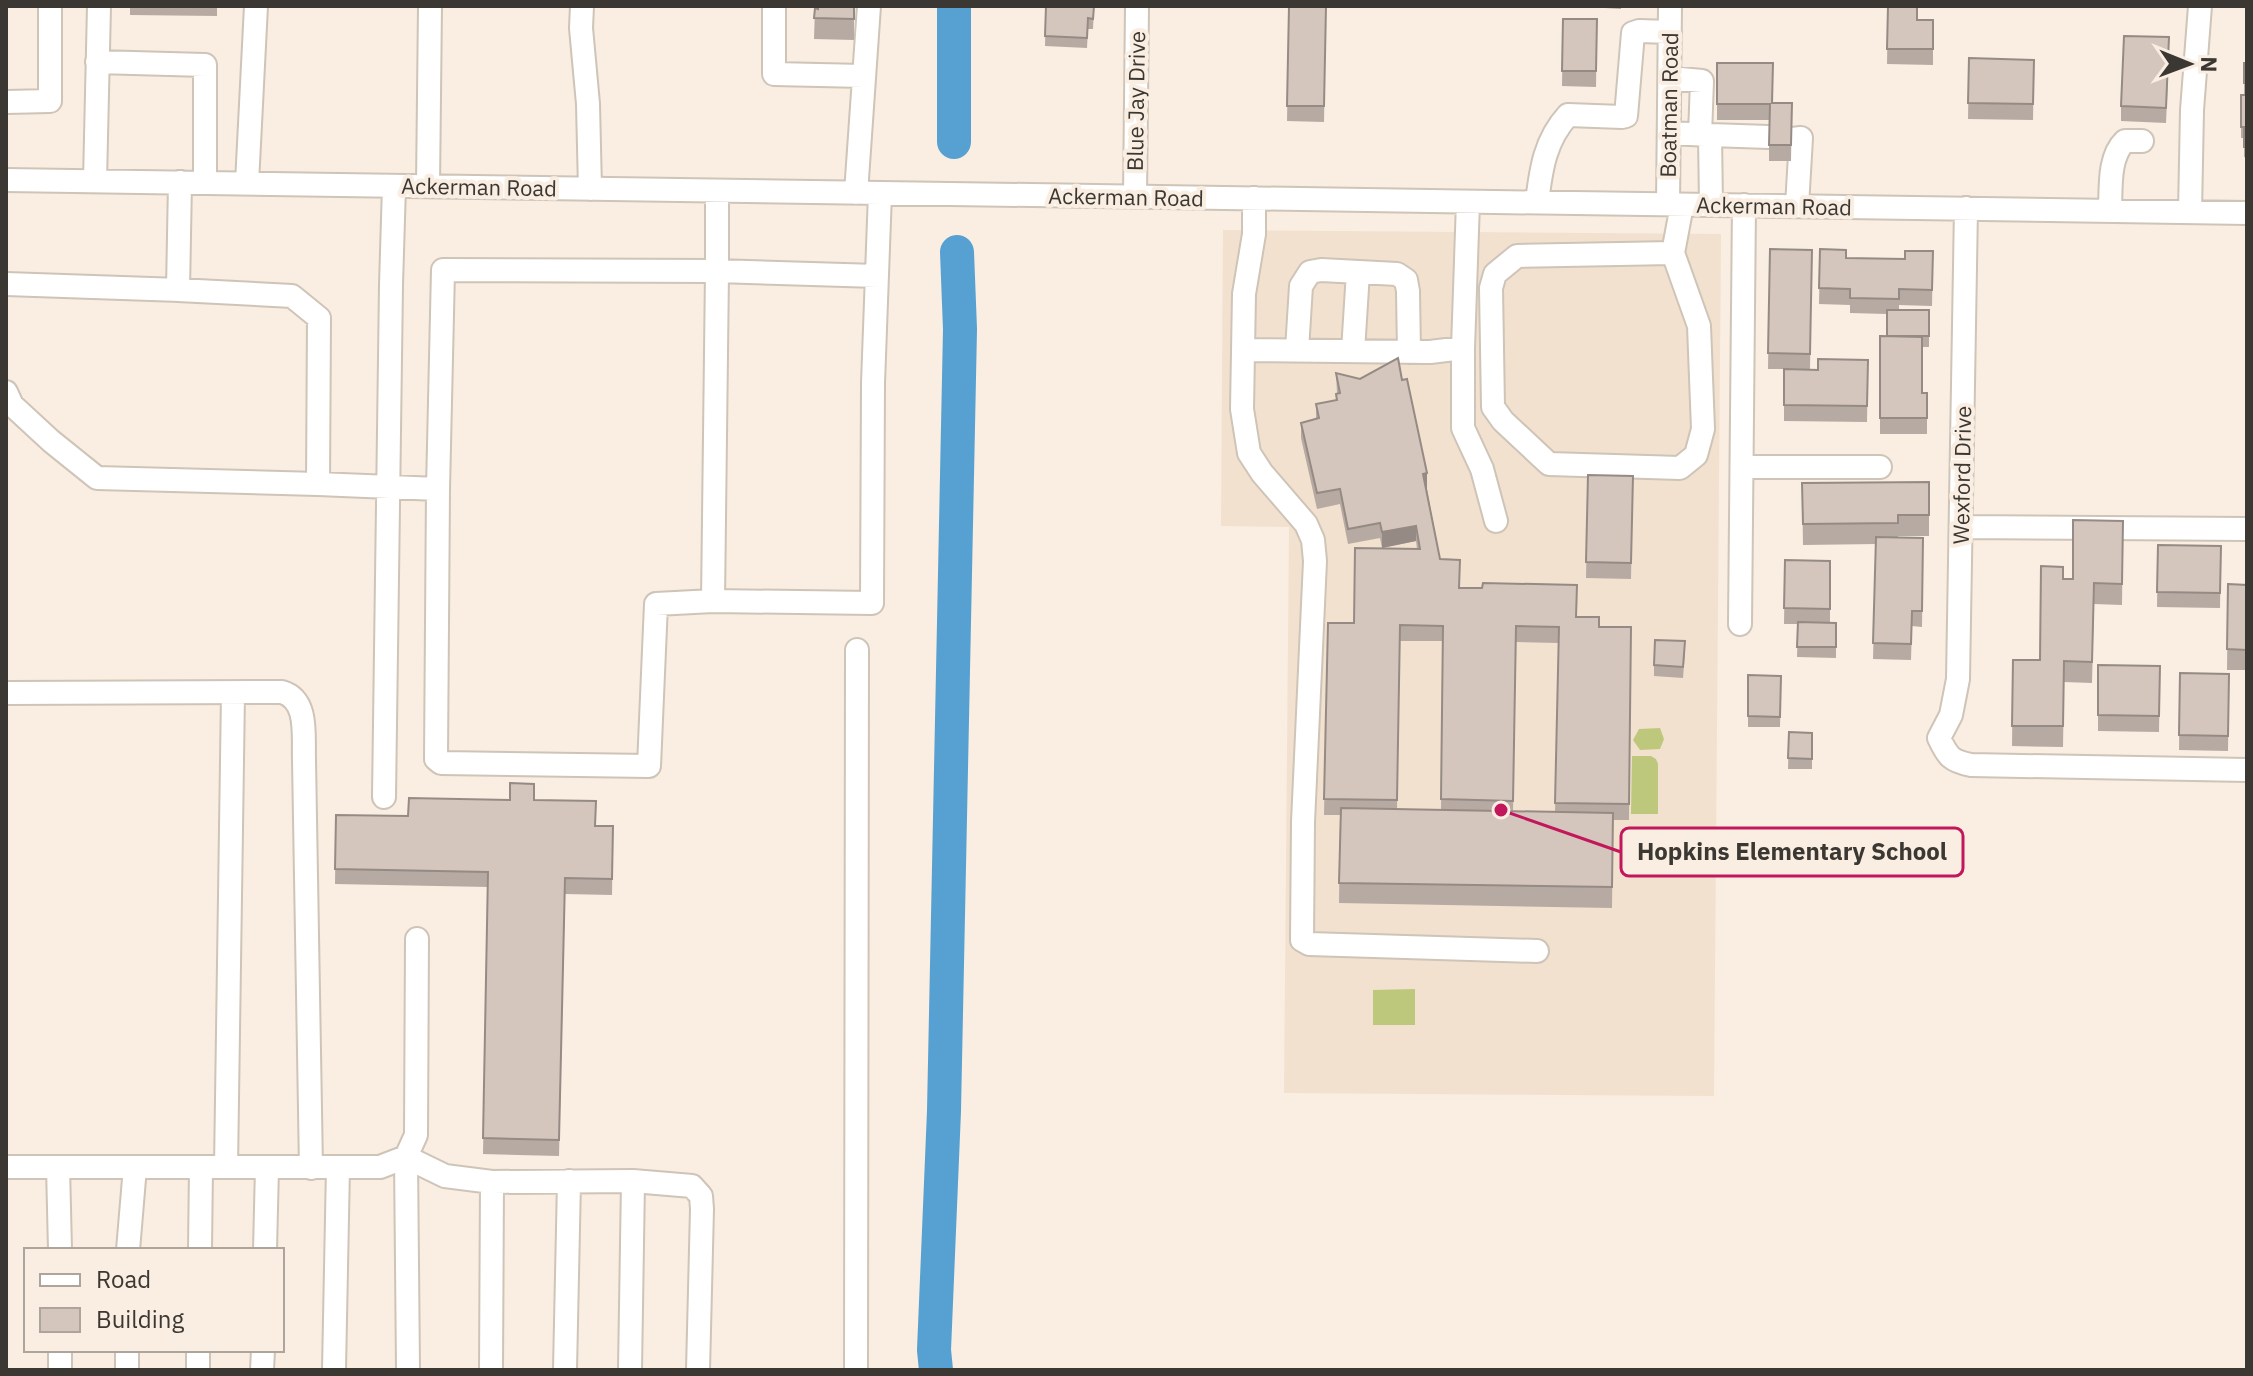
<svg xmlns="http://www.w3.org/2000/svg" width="2253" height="1376" font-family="'IBM Plex Sans',sans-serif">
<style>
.built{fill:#f2e1cf}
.green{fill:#bec87c}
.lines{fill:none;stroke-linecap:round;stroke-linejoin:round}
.river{stroke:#56a1d2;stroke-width:34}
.minor-casing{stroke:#cec4b7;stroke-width:26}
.minor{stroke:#fff;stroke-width:22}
.wall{fill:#b7aaa3;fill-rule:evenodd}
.shaded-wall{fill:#958b84}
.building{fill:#d5c6bd;stroke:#958b84;stroke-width:2}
.labels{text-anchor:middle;stroke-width:8;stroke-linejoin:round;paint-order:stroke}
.street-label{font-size:22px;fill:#3b3732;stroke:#f9eee1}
.leader{fill:none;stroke:#c2185b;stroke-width:3}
.callout-dot{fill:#c2185b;stroke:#f9eee1;stroke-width:3}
.callout{fill:#f9eee1;stroke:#c2185b;stroke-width:3}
.callout-label{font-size:24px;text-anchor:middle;font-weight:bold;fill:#3b3732}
</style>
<rect width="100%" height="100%" fill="#f9eee1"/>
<!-- built -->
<path class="built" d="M 1223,230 L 1721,234 L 1714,1096 L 1284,1093 L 1289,527 L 1221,526 Z"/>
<!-- green -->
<path class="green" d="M 1660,728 L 1664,739 L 1660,749 L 1640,750 L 1633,740 L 1639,729 Z
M 1632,756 L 1651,756 L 1656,759 L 1658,764 L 1658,814 L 1631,814 Z
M 1415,989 L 1415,1025 L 1373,1025 L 1373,990 Z"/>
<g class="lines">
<!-- river -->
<path class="river" d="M 954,6 L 954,142
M 936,1370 L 934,1350 L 944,1111 L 960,329 L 957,252"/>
<!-- minor casing -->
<g class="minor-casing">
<path id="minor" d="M 582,6 L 581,28 L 588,104 L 590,189
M 774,6 L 774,74 L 864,76
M 97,62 L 205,65 L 205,183
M 1670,78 L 1702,81 L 1700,135
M 6,102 L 50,101 L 50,6
M 1669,133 L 1710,135 L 1711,205
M 1710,135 L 1769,137
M 1792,139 L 1801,138 L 1797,206
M 6,180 L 2247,213
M 95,181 L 99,6
M 180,182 L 178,290 L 292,296 L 319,318 L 318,484 L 438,489 L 436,759 L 441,763 L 649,766 L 656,604 L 713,601 L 872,603 L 873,383 L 880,193
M 247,183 L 256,6
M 428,186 L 430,6
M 717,191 L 717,271 L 877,276
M 856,193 L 869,6
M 1135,197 L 1137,6
M 1254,198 L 1254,234 L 1244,294 L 1242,409 L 1249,453 L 1262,473 L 1306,524 L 1313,540 L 1315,561 L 1303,822 L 1302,940 L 1309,944 L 1537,951
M 1468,202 L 1463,348 L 1463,428 L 1482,469 L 1496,521
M 1537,202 C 1541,169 1545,140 1568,115 L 1622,117 L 1626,116 L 1633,33 L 1639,31 L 1670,32
M 1668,204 L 1670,6
M 1966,208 L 1958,679 L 1951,715 L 1939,738 C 1948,757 1951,761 1971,765 L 2247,770
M 2110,211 C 2111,189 2108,157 2125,141 L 2142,141
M 2190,212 L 2192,110 L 2200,6
M 1673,253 L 1517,256 L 1495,274 L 1491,288 L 1493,407 L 1503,421 L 1549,464 L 1680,468 L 1696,455 L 1703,429 L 1699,326 L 1673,253 L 1682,205
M 6,284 L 180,290
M 1244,350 L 1430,352 L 1463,348
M 1297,350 L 1301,286 L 1310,272 L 1321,270 L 1397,274 L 1406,280 L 1408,291 L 1409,352
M 1353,351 L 1358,272
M 6,392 L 12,405 L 51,441 L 97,478 L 318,484
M 1742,467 L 1880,467
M 438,489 L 443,270 L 717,271 L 713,601
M 1961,527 L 2247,529
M 1740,624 L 1744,205
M 6,693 L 282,692 C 309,700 303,736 304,760 L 311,1168
M 384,797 L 391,285 L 394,186
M 6,1167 L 380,1167 L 406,1157 L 416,1135 L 417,939
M 58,1167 L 60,1250
M 226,1167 L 233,693
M 128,1250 L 135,1167
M 200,1250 L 201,1167
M 265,1250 L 267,1167
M 60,1370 L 60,1350
M 127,1370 L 127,1350
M 198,1370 L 198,1350
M 262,1370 L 263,1350
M 334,1370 L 338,1167
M 408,1370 L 406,1157 L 445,1176 L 492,1182 L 633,1181 L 692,1186 L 701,1196 L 702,1209 L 698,1370
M 491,1370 L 492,1182
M 565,1370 L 569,1181
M 630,1370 L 633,1181
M 856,1370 L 857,650"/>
</g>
<!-- minor -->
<use href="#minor" class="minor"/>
</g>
<!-- wall -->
<path class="wall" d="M 130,6 L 217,6 L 217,16 L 130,15 Z
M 854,6 L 854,40 L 814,39 L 815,8 Z
M 1046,6 L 1094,6 L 1093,29 L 1088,29 L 1087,48 L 1045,46 Z
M 1289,6 L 1326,6 L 1324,122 L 1287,121 Z
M 1589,6 L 1621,6 L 1621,9 L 1589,7 Z
M 1888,6 L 1917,20 L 1933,20 L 1933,65 L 1887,64 Z
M 1563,19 L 1597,19 L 1596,87 L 1562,86 Z
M 2169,53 L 2166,123 L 2121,121 L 2121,106 Z
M 1969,58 L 2034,60 L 2033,120 L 1968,119 Z
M 1717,63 L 1773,103 L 1792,103 L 1791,161 L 1769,161 L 1769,120 L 1717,120 Z
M 2244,63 L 2247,63 L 2247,158 L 2244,157 L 2244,138 L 2241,138 L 2241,95 L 2244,95 Z
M 1770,249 L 1812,250 L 1810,369 L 1768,369 Z
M 1820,249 L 1846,258 L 1905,259 L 1933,251 L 1932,306 L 1899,305 L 1899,310 L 1929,310 L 1929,347 L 1922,347 L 1922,393 L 1927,393 L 1927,434 L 1880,434 L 1880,336 L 1887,336 L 1887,314 L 1850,313 L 1850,305 L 1819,304 Z
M 1868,360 L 1867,422 L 1784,421 L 1784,369 L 1818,370 Z
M 1336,373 L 1360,379 L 1402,380 L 1427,489 L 1440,559 L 1460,588 L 1576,617 L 1599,627 L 1631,627 L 1629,820 L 1613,820 L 1612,908 L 1339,903 L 1340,815 L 1324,815 L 1328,623 L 1354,623 L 1417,549 L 1416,541 L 1382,548 L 1380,538 L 1348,544 L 1340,504 L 1317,509 L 1301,438 L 1301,423 L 1316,419 L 1316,404 L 1336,400 L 1336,394 L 1337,393 ZM 1400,641 L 1443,641 L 1441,810 L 1397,809 ZM 1516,642 L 1559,643 L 1555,812 L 1513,811 Z
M 1588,475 L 1633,476 L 1631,579 L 1586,578 Z
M 1929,482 L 1929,536 L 1898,536 L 1898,538 L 1923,538 L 1922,627 L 1912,626 L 1911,660 L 1873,659 L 1876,544 L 1803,545 L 1802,483 Z
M 2123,521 L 2122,605 L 2094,604 L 2092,683 L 2064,682 L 2063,747 L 2012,746 L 2013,660 L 2040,660 L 2073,579 Z
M 2158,545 L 2221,546 L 2220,608 L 2157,607 Z
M 1785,560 L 1830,561 L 1830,623 L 1836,623 L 1836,658 L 1797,657 L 1798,624 L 1784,624 Z
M 2228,584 L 2247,585 L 2247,670 L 2227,670 Z
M 1685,652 L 1683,678 L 1654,676 L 1654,665 Z
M 2098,665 L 2160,666 L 2159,732 L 2098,731 Z
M 2180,673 L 2229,674 L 2228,751 L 2179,750 Z
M 1748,675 L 1781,676 L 1780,727 L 1748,727 Z
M 1789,732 L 1812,733 L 1812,769 L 1788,769 Z
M 534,800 L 596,826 L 613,826 L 612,895 L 565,894 L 559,1156 L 483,1154 L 488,887 L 335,884 L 336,815 L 408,816 Z"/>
<!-- shaded-wall -->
<path class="shaded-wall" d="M 1427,473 L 1427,489 L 1423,490 L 1423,474 Z
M 1416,526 L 1416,541 L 1382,548 L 1382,532 Z"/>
<!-- building -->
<path class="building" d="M 818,6 L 854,6 L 854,19 L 814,18 L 815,8 L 818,9 Z
M 1046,6 L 1094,6 L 1093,19 L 1088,18 L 1087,38 L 1045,36 Z
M 1289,6 L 1326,6 L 1324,106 L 1287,106 Z
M 1888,6 L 1917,6 L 1917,20 L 1933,20 L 1933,49 L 1887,49 Z
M 1563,19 L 1597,19 L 1596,71 L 1562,71 Z
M 2124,36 L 2169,37 L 2166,108 L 2121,106 Z
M 1969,58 L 2034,60 L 2033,104 L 1968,103 Z
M 1717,63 L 1773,63 L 1772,103 L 1792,103 L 1791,145 L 1769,145 L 1770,104 L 1717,104 Z
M 2244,63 L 2247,63 L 2247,83 L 2244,83 Z
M 2241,95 L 2247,95 L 2247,147 L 2244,147 L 2244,127 L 2241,127 Z
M 1770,249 L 1812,250 L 1810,354 L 1768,353 Z
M 1820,249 L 1846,250 L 1846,258 L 1905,259 L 1905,251 L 1933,251 L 1932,290 L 1899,289 L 1899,299 L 1850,298 L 1850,289 L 1819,288 Z
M 1887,310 L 1929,310 L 1929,336 L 1887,336 Z
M 1880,336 L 1922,337 L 1922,393 L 1927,393 L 1927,418 L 1880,418 Z
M 1398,358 L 1402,380 L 1407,379 L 1427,473 L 1423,474 L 1440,559 L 1460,560 L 1459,588 L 1482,588 L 1483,583 L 1577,585 L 1576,617 L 1599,617 L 1599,627 L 1631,627 L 1629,804 L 1555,803 L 1559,627 L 1516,626 L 1513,801 L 1441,799 L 1443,626 L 1400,625 L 1397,800 L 1324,799 L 1328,623 L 1354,623 L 1355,548 L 1420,549 L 1416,526 L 1382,532 L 1380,523 L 1348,529 L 1340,489 L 1317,493 L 1301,423 L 1319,418 L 1316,404 L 1337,400 L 1336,394 L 1340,393 L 1336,373 L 1360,379 Z
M 1818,359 L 1868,360 L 1867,406 L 1784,405 L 1784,369 L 1818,370 Z
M 1588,475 L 1633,476 L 1631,563 L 1586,562 Z
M 1929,482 L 1929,515 L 1898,515 L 1898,523 L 1803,524 L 1802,483 Z
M 2073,520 L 2123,521 L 2122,584 L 2094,583 L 2092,662 L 2064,661 L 2063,726 L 2012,726 L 2013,660 L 2040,660 L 2041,566 L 2063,567 L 2063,579 L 2073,579 Z
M 1876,537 L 1923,538 L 1922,611 L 1912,611 L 1911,644 L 1873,643 Z
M 2158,545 L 2221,546 L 2220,593 L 2157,592 Z
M 1785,560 L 1830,561 L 1830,609 L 1784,608 Z
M 2228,584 L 2247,585 L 2247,650 L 2227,649 Z
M 1798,622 L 1836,623 L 1836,647 L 1797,647 Z
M 1655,640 L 1685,641 L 1683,667 L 1654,665 Z
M 2098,665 L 2160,666 L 2159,716 L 2098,715 Z
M 2180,673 L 2229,674 L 2228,736 L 2179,735 Z
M 1748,675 L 1781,676 L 1780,717 L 1748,716 Z
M 1789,732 L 1812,733 L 1812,759 L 1788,758 Z
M 510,783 L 534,784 L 534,800 L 596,801 L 595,826 L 613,826 L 612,879 L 565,878 L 559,1140 L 483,1138 L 488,872 L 335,869 L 336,815 L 408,816 L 409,798 L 510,800 Z
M 1341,808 L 1613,813 L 1612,887 L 1339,883 Z"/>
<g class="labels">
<!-- street labels -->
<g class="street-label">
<text transform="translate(1136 101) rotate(-89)" y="8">Blue Jay Drive</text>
<text transform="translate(1669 105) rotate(-89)" y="8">Boatman Road</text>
<text transform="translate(479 187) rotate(1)" y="8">Ackerman Road</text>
<text transform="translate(1126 197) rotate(1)" y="8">Ackerman Road</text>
<text transform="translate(1774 206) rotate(1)" y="8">Ackerman Road</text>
<text transform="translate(1962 475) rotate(-89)" y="8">Wexford Drive</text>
</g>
</g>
<!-- callouts -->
<path class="leader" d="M1501 810L1621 852"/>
<circle class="callout-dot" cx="1501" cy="810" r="8"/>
<rect class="callout" x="1621" y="828" width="342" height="48" rx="8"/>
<g class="callout-label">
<text x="1792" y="860">Hopkins Elementary School</text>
</g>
<!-- border -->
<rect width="2253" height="1376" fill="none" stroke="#3b3732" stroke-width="16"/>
<!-- legend -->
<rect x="24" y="1248" width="260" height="104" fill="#f9eee1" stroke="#ada59b" stroke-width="2"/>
<rect x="40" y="1274" width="40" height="12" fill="#ffffff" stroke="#ada59b" stroke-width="2"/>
<text x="96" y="1288" font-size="24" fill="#3b3732">Road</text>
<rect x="40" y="1308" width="40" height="24" fill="#d5c6bd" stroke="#ada59b" stroke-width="2"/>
<text x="96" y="1328" font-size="24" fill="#3b3732">Building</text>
<!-- north arrow -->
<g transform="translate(2189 64) rotate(91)" stroke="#f9eee1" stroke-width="6" paint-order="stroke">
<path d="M0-6L14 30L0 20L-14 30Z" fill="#3b3732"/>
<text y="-12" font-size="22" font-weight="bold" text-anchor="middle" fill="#3b3732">N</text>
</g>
</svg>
